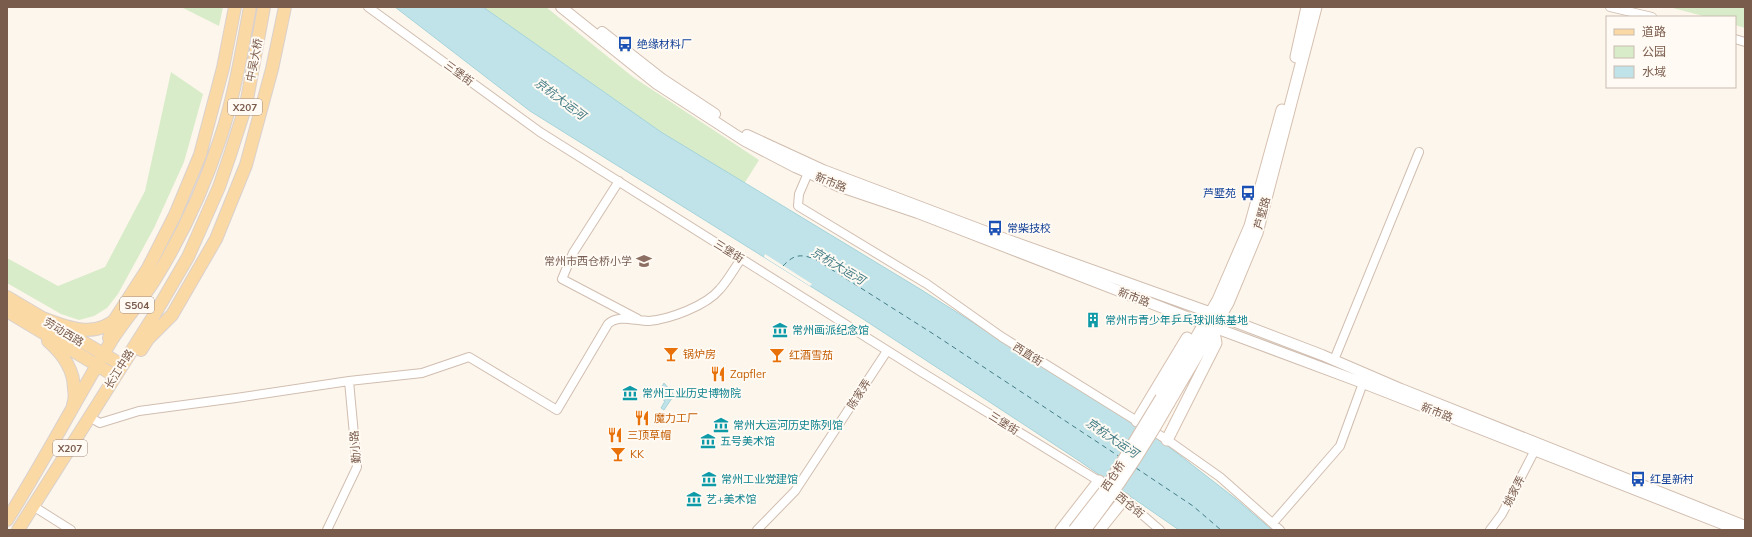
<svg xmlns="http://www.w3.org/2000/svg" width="1752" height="537" font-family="Mulish,'Noto Sans SC',sans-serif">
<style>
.green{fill:#d8ecc9}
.water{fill:#bfe3e8;stroke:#a5d3da}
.pier{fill:#fdf6ec}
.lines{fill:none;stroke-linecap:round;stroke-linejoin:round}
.ferry{stroke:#437c86;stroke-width:1;stroke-dasharray:5 4;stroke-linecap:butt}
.minor-casing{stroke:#d1beb0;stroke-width:10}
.tertiary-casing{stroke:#d1beb0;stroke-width:12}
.secondary-casing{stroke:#d6c0b0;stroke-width:13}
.primary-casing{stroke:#dad1cd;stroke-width:14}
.minor{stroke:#fff;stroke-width:8}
.tertiary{stroke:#fff;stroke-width:10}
.secondary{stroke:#fff;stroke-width:11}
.primary{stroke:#fbd9a5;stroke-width:12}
.secondary-bridge-casing{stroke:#d6c0b0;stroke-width:13;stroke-linecap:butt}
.secondary-bridge{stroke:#fff;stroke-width:11}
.labels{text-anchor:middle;stroke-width:4;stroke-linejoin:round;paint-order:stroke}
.shield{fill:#fffaf3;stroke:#a28b7f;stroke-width:1}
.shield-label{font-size:10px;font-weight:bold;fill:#7a5c4d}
.transit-label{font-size:11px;fill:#164399;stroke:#fffaf3;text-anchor:start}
.street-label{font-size:11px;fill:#7a5c4d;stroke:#fffaf3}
.education-label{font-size:11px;fill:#785e54;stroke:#fffaf3;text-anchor:end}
.culture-label{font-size:11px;fill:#0d838f;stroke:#fffaf3;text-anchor:start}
.food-label{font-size:11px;fill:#c56008;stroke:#fffaf3;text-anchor:start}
.water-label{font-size:12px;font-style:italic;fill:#437c86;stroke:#fffaf3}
</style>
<rect width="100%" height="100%" fill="#fdf6ec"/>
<!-- green -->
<path class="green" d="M 183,7 L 223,7 L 219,26 L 183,8 Z
M 483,7 L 546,7 L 633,77 L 759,160 L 744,184 L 661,132 Z
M 1669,7 L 1745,7 L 1745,28 L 1735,25 L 1735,17 L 1707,17 Z
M 171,72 L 203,94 L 184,162 L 154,228 L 118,294 L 107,308 L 94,316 L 79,320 L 61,314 L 7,283 L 7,258 L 58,286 L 105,267 L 145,191 Z"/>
<!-- water -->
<path class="water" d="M 395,7 L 483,7 L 661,132 L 920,289 L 1164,443 L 1236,499 L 1272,530 L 1179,530 L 1078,460 L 863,319 L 530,111 Z
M 664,383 L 674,395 L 664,410 L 661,408 L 665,401 L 657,396 Z"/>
<!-- pier -->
<path class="pier" d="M 765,254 L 812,284 L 810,286 L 764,257 Z"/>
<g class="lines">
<!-- ferry -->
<path class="ferry" d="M 783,266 C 794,254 801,254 815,259 L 935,335 L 1120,457
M 1136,468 L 1193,506 L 1221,530"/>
<!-- minor casing -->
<g class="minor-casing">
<path id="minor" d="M 368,7 L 540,132 L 923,373 L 1099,481 L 1124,499 L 1160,530
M 1610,7 L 1652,17
M 1735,39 L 1745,42
M 808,173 L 799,194 L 798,206 L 927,284 L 1002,337 L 1169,441 L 1220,477 L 1280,530
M 619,181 L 573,253 L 562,279 L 638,319
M 1334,360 L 1419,152
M 89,417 L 100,423 L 139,411 L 236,398 L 349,381 L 422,373 L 469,357 L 557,410 L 608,324 C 618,314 635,321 649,321 C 670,319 706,306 720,289 C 728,280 734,269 741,259
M 33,506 L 71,530
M 1273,523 L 1340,446 L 1363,383
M 327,530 L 357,467 L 349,381
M 757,530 L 795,491 L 887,351
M 1490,530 L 1502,514 L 1535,450"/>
</g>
<!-- tertiary casing -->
<g class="tertiary-casing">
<path id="tertiary" d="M 561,7 L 657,84 L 745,141 L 795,167 L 838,186 L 918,213 L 1189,318 L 1363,383 L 1738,530
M 602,32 L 662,79 L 715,114
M 747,135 L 823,170 L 1008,240 L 1220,316 L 1322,355 L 1401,389 L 1745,526"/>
</g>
<!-- secondary casing -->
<g class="secondary-casing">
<path id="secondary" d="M 1296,57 L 1307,7
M 1161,398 L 1218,300 L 1250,226 L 1282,110
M 1169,403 L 1228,303 L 1257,233 L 1316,7
M 1137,421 L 1187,338
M 1167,440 L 1216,343 L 1213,327
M 1061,530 L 1099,481
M 1099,530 L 1124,499"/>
</g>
<!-- primary casing -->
<g class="primary-casing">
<path id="primary" d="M 7,297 L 122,365
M 7,311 L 115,376
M 40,317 C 66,327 95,340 118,317
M 109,338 L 115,319 L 148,268 L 175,215 L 200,155 L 223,68 L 235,7
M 48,341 C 63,354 74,369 74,389 C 75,395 75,400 73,405
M 141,350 L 148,339 L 172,315 L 216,239 L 246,165 L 272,69 L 285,7
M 7,520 C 44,461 77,398 113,338 C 127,317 144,298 157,276 C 182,235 205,185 220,139 C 234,98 242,50 250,7
M 18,530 L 153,317 L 188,257 L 219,187 L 230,155 L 246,105 L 264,7"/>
</g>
<!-- minor -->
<use href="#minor" class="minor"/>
<!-- tertiary -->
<use href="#tertiary" class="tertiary"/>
<!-- secondary -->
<use href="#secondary" class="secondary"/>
<!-- primary -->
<use href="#primary" class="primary"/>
<!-- secondary-bridge casing -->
<g class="secondary-bridge-casing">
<path id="secondary-bridge" d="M 1074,530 L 1105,490 L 1161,398
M 1085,530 C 1116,490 1144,447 1169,403"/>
</g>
<!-- secondary-bridge -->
<use href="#secondary-bridge" class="secondary-bridge"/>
</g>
<!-- icons -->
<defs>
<g id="bus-bare" transform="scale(1.2)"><path d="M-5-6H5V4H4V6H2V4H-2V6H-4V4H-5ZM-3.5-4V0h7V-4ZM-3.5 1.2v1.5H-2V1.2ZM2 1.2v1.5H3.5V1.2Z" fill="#1a4fb4" stroke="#fffaf3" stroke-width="2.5" paint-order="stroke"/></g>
<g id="school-bare" transform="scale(1.2)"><path d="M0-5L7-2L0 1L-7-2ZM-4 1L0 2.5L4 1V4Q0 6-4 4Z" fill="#8d6e63" stroke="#fffaf3" stroke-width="2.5" paint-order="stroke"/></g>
<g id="building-bare" transform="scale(1.2)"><path d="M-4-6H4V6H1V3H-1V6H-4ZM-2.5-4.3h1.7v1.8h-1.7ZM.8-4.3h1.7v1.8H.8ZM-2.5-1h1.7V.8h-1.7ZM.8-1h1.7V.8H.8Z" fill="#0f9aa8" stroke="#fffaf3" stroke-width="2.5" paint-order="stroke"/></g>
<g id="museum-bare" transform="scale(1.2)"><path d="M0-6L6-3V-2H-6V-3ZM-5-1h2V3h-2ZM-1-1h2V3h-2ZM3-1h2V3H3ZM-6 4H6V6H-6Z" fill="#0f9aa8" stroke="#fffaf3" stroke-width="2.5" paint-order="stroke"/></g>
<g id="bar-bare" transform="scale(1.2)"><path d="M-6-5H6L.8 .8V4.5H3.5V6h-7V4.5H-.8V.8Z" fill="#e8710a" stroke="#fffaf3" stroke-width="2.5" paint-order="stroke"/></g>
<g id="restaurant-bare" transform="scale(1.2)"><path d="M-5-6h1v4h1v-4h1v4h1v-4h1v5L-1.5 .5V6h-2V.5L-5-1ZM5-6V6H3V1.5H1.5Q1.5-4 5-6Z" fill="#e8710a" stroke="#fffaf3" stroke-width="2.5" paint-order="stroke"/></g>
</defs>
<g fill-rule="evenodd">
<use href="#bus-bare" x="625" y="44"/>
<use href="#bus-bare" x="1248" y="193"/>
<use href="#bus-bare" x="995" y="228"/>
<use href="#school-bare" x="644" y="261"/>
<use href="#building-bare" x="1093" y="320"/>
<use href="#museum-bare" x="780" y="330"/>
<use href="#bar-bare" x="671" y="354"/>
<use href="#bar-bare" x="777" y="355"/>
<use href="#restaurant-bare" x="718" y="374"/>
<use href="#museum-bare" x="630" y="393"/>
<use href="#restaurant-bare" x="642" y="418"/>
<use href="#museum-bare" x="721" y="425"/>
<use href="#restaurant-bare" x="615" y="435"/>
<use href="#museum-bare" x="708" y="441"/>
<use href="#bar-bare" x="618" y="454"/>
<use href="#museum-bare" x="709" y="479"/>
<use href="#bus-bare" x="1638" y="479"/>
<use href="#museum-bare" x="694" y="499"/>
</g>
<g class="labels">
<!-- shield labels -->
<g class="shield">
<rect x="228" y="99" width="34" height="16" rx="3"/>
<rect x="120" y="297" width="34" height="16" rx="3"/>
<rect x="53" y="440" width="34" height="16" rx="3"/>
</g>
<g class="shield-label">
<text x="245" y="111">X207</text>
<text x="137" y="309">S504</text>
<text x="70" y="452">X207</text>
</g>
<!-- transit labels -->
<g class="transit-label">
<text x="637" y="48">绝缘材料厂</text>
<text x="1236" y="197" text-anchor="end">芦墅苑</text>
<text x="1007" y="232">常柴技校</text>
<text x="1650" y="483">红星新村</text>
</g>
<!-- street labels -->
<g class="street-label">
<text transform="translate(254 60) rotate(-79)" y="4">中吴大桥</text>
<text transform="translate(459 73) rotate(36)" y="4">三堡街</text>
<text transform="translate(831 182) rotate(22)" y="4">新市路</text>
<text transform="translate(1262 213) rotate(-75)" y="4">芦墅路</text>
<text transform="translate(729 251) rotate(32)" y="4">三堡街</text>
<text transform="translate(1134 297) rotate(21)" y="4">新市路</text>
<text transform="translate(64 332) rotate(31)" y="4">劳动西路</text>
<text transform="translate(1028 354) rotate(32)" y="4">西直街</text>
<text transform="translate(119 369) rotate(-58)" y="4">长江中路</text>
<text transform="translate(859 394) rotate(-57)" y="4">陈家弄</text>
<text transform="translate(1437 412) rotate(21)" y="4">新市路</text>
<text transform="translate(1004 423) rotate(32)" y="4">三堡街</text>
<text transform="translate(355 447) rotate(-94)" y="4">勤小路</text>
<text transform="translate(1113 476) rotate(-57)" y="4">西仓桥</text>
<text transform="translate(1514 491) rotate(-63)" y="4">姚家弄</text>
<text transform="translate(1130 505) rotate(39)" y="4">西仓街</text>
</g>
<!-- education labels -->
<g class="education-label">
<text x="632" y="265">常州市西仓桥小学</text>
</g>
<!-- culture labels -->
<g class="culture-label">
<text x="1105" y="324">常州市青少年乒乓球训练基地</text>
<text x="792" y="334">常州画派纪念馆</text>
<text x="642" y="397">常州工业历史博物院</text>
<text x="733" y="429">常州大运河历史陈列馆</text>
<text x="720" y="445">五号美术馆</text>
<text x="721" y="483">常州工业党建馆</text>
<text x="706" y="503">艺+美术馆</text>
</g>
<!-- food labels -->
<g class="food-label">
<text x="683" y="358">锅炉房</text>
<text x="789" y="359">红酒雪茄</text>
<text x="730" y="378">Zapfler</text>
<text x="654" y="422">魔力工厂</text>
<text x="627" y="439">三顶草帽</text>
<text x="630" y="458">KK</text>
</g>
<!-- water labels -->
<g class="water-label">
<text transform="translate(560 99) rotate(37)" y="4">京杭大运河</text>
<text transform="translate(838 266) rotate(31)" y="4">京杭大运河</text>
<text transform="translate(1112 438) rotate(34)" y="4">京杭大运河</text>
</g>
</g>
<!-- border -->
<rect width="1752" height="537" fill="none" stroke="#7a5c4d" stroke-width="16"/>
<!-- legend -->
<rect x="1606" y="16" width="130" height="72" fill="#fffaf3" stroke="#cabbb1"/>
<rect x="1614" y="29" width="20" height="6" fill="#fbd9a5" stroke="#cabbb1"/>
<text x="1642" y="36" font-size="12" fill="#7a5c4d">道路</text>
<rect x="1614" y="46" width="20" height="12" fill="#d8ecc9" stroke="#cabbb1"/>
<text x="1642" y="56" font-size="12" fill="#7a5c4d">公园</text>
<rect x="1614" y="66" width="20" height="12" fill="#bfe3e8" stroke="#cabbb1"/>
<text x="1642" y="76" font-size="12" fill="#7a5c4d">水域</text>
</svg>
